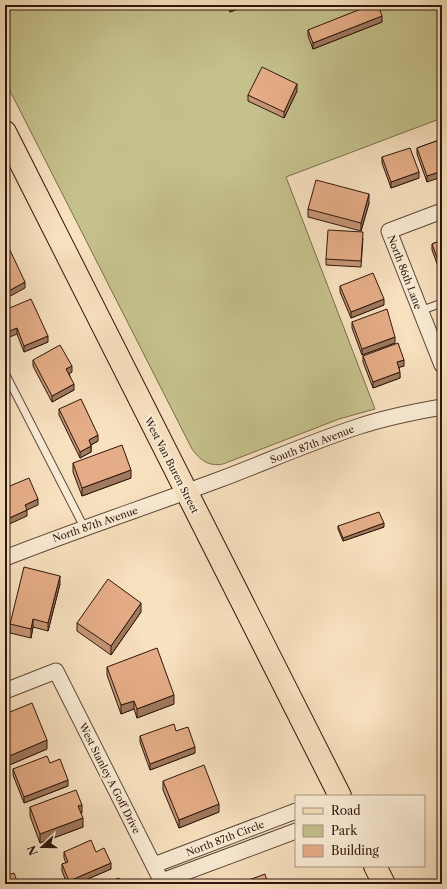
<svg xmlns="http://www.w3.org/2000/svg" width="447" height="889" font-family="'Libre Caslon Text',serif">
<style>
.green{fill:#c5c18c;stroke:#7a6c4c}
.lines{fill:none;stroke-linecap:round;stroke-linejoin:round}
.service-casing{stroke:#60493a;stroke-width:9}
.minor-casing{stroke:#60493a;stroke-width:17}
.primary-casing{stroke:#2e160d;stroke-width:24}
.service{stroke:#faecd5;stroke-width:7}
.minor{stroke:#faecd5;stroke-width:15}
.primary{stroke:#f8e1bf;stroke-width:22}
.wall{fill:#c59574;stroke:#2e160d}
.shaded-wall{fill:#a0795e;stroke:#2e160d}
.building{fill:#e5ad87;stroke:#2e160d}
.labels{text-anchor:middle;stroke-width:4;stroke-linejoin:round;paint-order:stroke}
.street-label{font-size:10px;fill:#2e160d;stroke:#faecd5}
</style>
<rect width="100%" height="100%" fill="#f8e1bf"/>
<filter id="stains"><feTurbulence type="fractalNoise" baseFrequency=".005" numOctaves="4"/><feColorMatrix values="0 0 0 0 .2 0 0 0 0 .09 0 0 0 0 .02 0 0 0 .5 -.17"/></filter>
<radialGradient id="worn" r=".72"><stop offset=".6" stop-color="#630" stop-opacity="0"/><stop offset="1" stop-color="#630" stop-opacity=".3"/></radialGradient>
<!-- green -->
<path class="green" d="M 5,5 L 442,5 L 442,118 L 286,177 L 375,409 L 339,419 L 223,464 C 209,467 200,460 192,449 L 5,81 Z"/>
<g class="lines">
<!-- service casing -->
<g class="service-casing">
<path id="service" d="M 420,311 L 442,303
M 5,373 L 84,527"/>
</g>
<!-- minor casing -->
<g class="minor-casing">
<path id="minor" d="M 442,211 L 389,231 L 442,365
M 5,558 C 76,530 149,506 221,479 C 266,462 311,442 357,427 C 384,418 413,412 442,407
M 5,691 L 56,671 L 163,884
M 154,865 L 296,811
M 162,881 L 296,831"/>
</g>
<!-- primary casing -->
<g class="primary-casing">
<path id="primary" d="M 5,132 L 340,796
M 375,866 L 384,884"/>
</g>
<!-- service -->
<use href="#service" class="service"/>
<!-- minor -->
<use href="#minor" class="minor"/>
<!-- primary -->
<use href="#primary" class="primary"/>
</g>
<!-- wall -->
<path class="wall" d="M 228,5 L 243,5 L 243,7 L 230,12 Z
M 382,22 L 313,49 L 308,36 L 308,30 Z
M 297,91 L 284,118 L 248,101 L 248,95 Z
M 442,139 L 427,182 L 417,154 L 417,148 Z
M 382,157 L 419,178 L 391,188 L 382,163 Z
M 369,203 L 361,231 L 308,217 L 308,209 Z
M 363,238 L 361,267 L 326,265 L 326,259 Z
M 442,240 L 442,277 L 432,250 L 432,244 Z
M 340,286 L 384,305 L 351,318 L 340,292 Z
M 5,310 L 48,342 L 24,352 L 17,334 Z
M 352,322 L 395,343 L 362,355 L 352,328 Z
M 363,356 L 404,366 L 399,367 L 400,378 L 373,388 L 363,362 Z
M 33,360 L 72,372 L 69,373 L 74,390 L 52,402 L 33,366 Z
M 59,409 L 98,441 L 91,445 L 91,452 L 80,458 L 59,415 Z
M 73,463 L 131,478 L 82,496 L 73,472 Z
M 338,526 L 384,527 L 343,541 L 338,529 Z
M 60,584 L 48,631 L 33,627 L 31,638 L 10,633 L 10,624 Z
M 141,612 L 111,655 L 77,631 L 77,623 Z
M 107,667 L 174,704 L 137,718 L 134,709 L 121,714 L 107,675 Z
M 5,714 L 47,749 L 7,766 L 5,760 Z
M 176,731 L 195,753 L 150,770 L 140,742 L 140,736 Z
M 50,763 L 68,786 L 24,803 L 13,775 L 13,769 Z
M 163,781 L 219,812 L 179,828 L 163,790 Z
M 30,807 L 82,813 L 81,814 L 83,827 L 40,843 L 30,816 Z
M 64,852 L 96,852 L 111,869 L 76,884 L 67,884 L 62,871 L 62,864 L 66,863 L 64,858 Z"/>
<!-- shaded-wall -->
<path class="shaded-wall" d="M 232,5 L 243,5 L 243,7 L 230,12 L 230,6 Z
M 382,16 L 382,22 L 313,49 L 313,43 Z
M 297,84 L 297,91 L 284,118 L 284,112 Z
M 442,171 L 442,177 L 427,182 L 427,176 Z
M 419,172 L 419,178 L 391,188 L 391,182 Z
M 369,194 L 369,203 L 361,231 L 361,223 Z
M 25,282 L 25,288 L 5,299 L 5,293 Z
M 384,299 L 384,305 L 351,318 L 351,312 Z
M 17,328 L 17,334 L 5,339 L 5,333 Z
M 48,336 L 48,342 L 24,352 L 24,346 Z
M 395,337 L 395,343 L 362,355 L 362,349 Z
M 404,360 L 404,366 L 397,368 L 397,362 Z
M 72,366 L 72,372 L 66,375 L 66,369 Z
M 400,372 L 400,378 L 373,388 L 373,382 Z
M 74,384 L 74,390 L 52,402 L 52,396 Z
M 98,435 L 98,441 L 89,446 L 89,440 Z
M 91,446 L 91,452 L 80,458 L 80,452 Z
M 131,470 L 131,478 L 82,496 L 82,488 Z
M 8,472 L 8,478 L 5,479 L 5,473 Z
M 38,499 L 38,505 L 25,511 L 25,505 Z
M 27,510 L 27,516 L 5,526 L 5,520 Z
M 384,523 L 384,527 L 343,541 L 343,538 Z
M 60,576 L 60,584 L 48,631 L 48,623 Z
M 141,603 L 141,612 L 111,655 L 111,646 Z
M 33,619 L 33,627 L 31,638 L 31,629 Z
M 174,695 L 174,704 L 137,718 L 137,709 Z
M 134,701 L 134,709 L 121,714 L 121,705 Z
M 47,740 L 47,749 L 7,766 L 7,757 Z
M 195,747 L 195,753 L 150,770 L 150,764 Z
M 68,780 L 68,786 L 24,803 L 24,797 Z
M 219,804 L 219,812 L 179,828 L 179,820 Z
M 82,805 L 82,813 L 78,815 L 78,806 Z
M 83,818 L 83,827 L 40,843 L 40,834 Z
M 111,863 L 111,869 L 76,884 L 69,884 L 69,881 Z"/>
<!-- building -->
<path class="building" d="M 371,5 L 378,5 L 382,16 L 313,43 L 308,30 Z
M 262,67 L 297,84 L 284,112 L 248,95 Z
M 442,139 L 442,171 L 427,176 L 417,148 Z
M 410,148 L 419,172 L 391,182 L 382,157 Z
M 316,180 L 369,194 L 361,223 L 308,209 Z
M 328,230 L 363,232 L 361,261 L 326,259 Z
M 442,240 L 442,271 L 432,244 Z
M 8,246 L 25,282 L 5,293 L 5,247 Z
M 373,273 L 384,299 L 351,312 L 340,286 Z
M 31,299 L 48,336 L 24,346 L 17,328 L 5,333 L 5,310 Z
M 387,309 L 395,337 L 362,349 L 352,322 Z
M 398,343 L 404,360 L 397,362 L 400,372 L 373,382 L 363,356 Z
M 60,345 L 72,366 L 66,369 L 74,384 L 52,396 L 33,360 Z
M 81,399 L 98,435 L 89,440 L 91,446 L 80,452 L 59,409 Z
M 122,445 L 131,470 L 82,488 L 73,463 Z
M 5,465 L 8,472 L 5,473 Z
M 29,478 L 38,499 L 25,505 L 27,510 L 5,520 L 5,488 Z
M 379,512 L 384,523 L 343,538 L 338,526 Z
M 24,567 L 60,576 L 48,623 L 33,619 L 31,629 L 10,624 Z
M 108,579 L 141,603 L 111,646 L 77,623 Z
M 157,648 L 174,695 L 137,709 L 134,701 L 121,705 L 107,667 Z
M 32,703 L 47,740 L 7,757 L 5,752 L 5,714 Z
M 174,724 L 176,731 L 188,727 L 195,747 L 150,764 L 140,736 Z
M 47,756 L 50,763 L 60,759 L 68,780 L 24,797 L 13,769 Z
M 204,765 L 219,804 L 179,820 L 163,781 Z
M 76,790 L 82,805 L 78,806 L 83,818 L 40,834 L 30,807 Z
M 91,840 L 96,852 L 104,848 L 111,863 L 69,881 L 62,864 L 68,862 L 64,852 Z
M 14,873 L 18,884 L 5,884 L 5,876 Z
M 265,874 L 268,884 L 238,884 Z
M 119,878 L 121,884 L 103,884 Z"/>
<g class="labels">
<!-- street labels -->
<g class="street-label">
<text transform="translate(405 272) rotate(69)" y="4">North 86th Lane</text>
<text transform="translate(312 444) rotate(-21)" y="4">South 87th Avenue</text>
<text transform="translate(172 465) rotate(63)" y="4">West Van Buren Street</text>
<text transform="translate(95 524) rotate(-19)" y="4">North 87th Avenue</text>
<text transform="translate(110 778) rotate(63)" y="4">West Stanley A Goff Drive</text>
<text transform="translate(225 838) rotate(-21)" y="4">North 87th Circle</text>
</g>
</g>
<!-- margin -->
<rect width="447" height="889" fill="none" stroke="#f8e1bf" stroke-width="20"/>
<rect x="6" y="6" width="435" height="877" fill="none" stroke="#2e160d" stroke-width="2"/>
<rect x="10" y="10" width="427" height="869" fill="none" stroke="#2e160d"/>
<!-- legend -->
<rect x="295" y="795" width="130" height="72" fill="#faecd5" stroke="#a89685"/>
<rect x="303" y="808" width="20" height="6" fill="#f8e1bf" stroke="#a89685"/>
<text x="331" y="815" font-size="12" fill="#2e160d">Road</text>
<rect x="303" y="825" width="20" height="12" fill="#c5c18c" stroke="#a89685"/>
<text x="331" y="835" font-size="12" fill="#2e160d">Park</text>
<rect x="303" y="845" width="20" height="12" fill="#e5ad87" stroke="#a89685"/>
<text x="331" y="855" font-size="12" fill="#2e160d">Building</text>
<!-- north arrow -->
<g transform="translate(42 847) rotate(249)" stroke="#faecd5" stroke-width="3" paint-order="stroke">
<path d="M0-3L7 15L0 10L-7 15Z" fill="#2e160d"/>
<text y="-6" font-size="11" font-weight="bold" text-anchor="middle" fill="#2e160d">N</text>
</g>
<rect width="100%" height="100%" filter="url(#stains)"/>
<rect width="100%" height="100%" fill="url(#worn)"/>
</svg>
